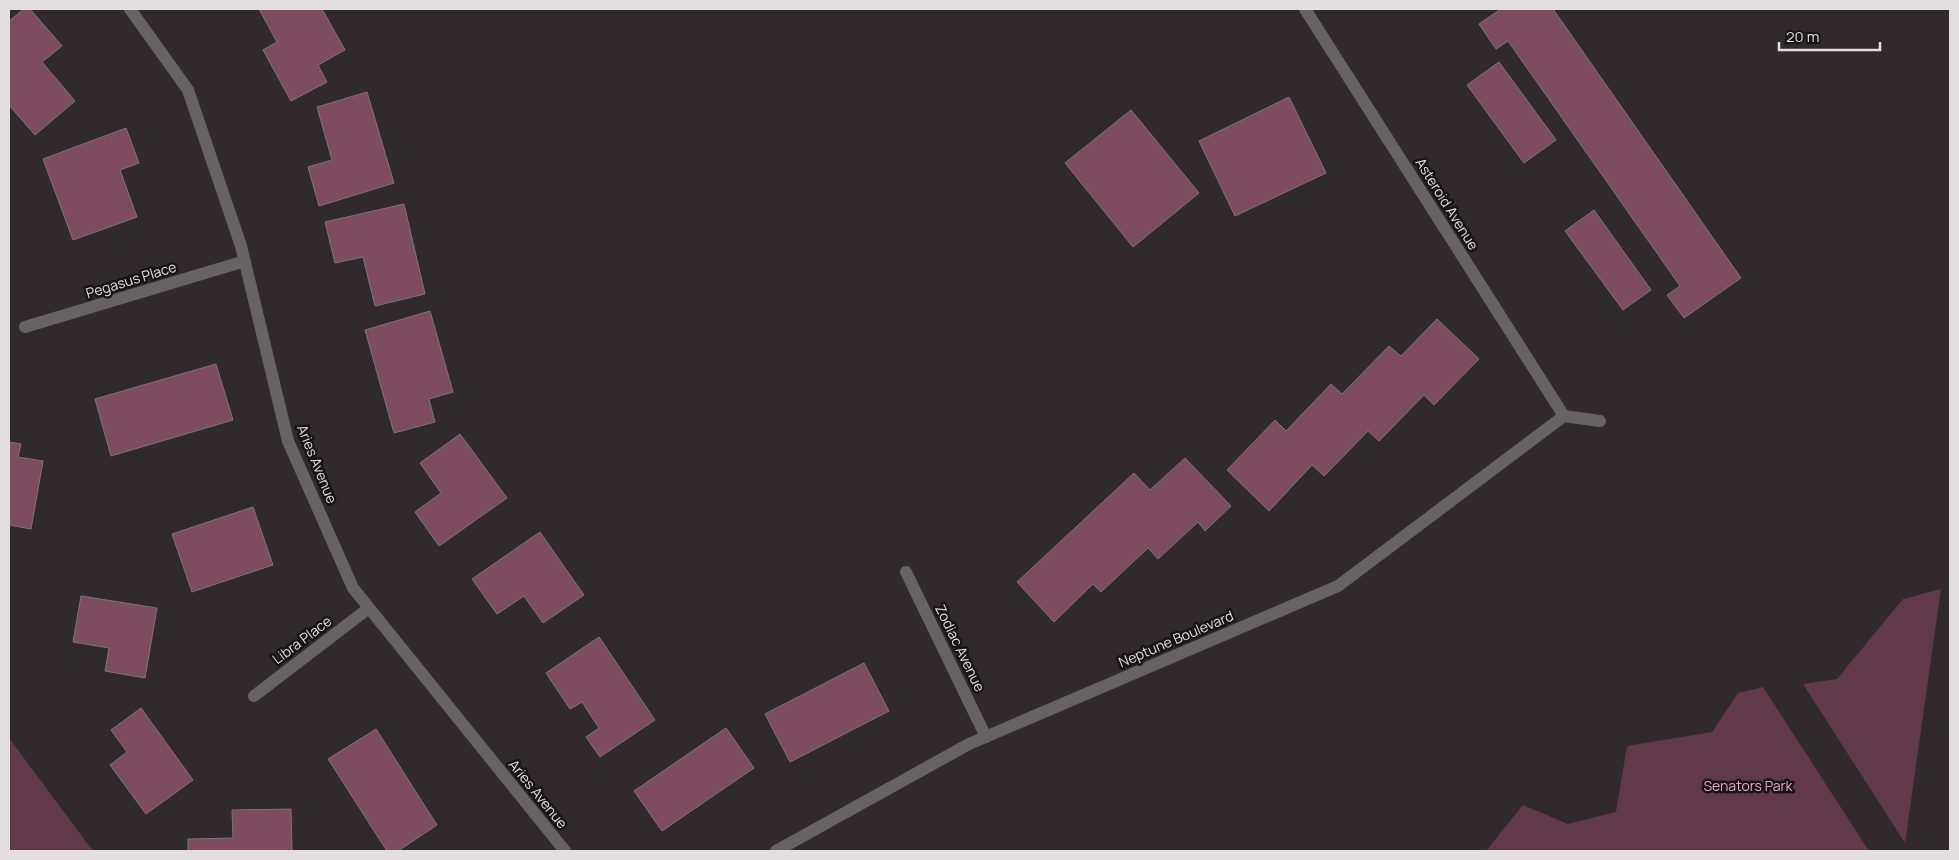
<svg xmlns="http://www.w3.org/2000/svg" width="1959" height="860" font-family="Manrope,sans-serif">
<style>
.green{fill:#61394a}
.building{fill:#7d4c60;stroke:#7e7578}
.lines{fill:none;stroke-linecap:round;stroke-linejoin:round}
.minor{stroke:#676364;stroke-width:12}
.labels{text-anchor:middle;stroke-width:5;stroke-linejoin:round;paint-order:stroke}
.street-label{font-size:14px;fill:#e3dedf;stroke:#171415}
.park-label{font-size:14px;fill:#f2a3c3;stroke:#171415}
</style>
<rect width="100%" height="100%" fill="#312a2d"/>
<!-- green -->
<path class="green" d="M 1941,589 L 1905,843 L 1803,684 L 1837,679 L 1903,599 Z
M 1763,687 L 1869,851 L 1486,851 L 1523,805 L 1568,824 L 1616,812 L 1627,746 L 1712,732 L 1738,693 Z
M 9,738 L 93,851 L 9,851 Z"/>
<!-- building -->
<path class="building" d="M 24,9 L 30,9 L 62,46 L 42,62 L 75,101 L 35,135 L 9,105 L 9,21 Z
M 259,9 L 322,9 L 345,50 L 318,65 L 327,82 L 291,101 L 263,50 L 277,42 Z
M 1501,9 L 1553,9 L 1741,278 L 1684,318 L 1667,295 L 1680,286 L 1508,41 L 1496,49 L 1479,24 Z
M 1499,62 L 1556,140 L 1524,163 L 1467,85 Z
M 367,92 L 394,183 L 319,206 L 308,167 L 332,160 L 317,107 Z
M 1289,97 L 1326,173 L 1235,216 L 1199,141 Z
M 1131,110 L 1199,193 L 1133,247 L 1065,163 Z
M 126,128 L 139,163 L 120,170 L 137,217 L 73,240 L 43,159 Z
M 404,204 L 425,294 L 375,306 L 363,257 L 335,263 L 325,222 Z
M 1594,210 L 1651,290 L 1623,310 L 1565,231 Z
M 430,311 L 453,392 L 429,399 L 435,422 L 394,433 L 365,330 Z
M 1437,319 L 1479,359 L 1434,405 L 1424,395 L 1379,441 L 1368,431 L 1324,476 L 1312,465 L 1269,511 L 1227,470 L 1275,420 L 1286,431 L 1331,384 L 1342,394 L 1389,346 L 1401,356 Z
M 216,364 L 233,420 L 111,456 L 95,399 Z
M 460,434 L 507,498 L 439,546 L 415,512 L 441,493 L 420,463 Z
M 9,442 L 21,444 L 18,457 L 43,461 L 31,529 L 9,525 Z
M 1185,458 L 1231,506 L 1205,531 L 1198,522 L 1158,559 L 1148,548 L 1101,592 L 1093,584 L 1054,622 L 1017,582 L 1134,473 L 1150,490 Z
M 253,507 L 273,565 L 192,592 L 172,534 Z
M 540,532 L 584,595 L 543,623 L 524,596 L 497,614 L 472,579 Z
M 81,596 L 157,608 L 145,678 L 105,671 L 109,648 L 73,642 Z
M 599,637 L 655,720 L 600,757 L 586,737 L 599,728 L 582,702 L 570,709 L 546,673 Z
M 864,663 L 889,711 L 790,762 L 765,714 Z
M 141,708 L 193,780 L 146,814 L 110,765 L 127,752 L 111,730 Z
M 726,728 L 754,768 L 662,831 L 634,791 Z
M 376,729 L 437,825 L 398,851 L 387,851 L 328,759 Z
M 291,809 L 292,851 L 188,851 L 188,839 L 233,838 L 232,810 Z"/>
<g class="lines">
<!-- minor -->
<path class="minor" d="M 130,9 L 188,90 L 241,246 L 288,441 L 353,588 L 565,851
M 1305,9 L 1564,416
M 25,327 L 245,261
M 1564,416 L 1600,421
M 906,572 L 986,737
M 254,696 L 369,608
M 776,851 L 969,744 L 1338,586 L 1564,416"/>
</g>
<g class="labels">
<!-- street labels -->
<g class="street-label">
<text transform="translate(1447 204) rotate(58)" y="5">Asteroid Avenue</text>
<text transform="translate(131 280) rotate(-17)" y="5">Pegasus Place</text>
<text transform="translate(317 464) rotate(68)" y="5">Aries Avenue</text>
<text transform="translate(1176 639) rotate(-23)" y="5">Neptune Boulevard</text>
<text transform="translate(302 640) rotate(-37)" y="5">Libra Place</text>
<text transform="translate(960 648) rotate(64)" y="5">Zodiac Avenue</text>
<text transform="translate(538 794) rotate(51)" y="5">Aries Avenue</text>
</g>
<!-- park labels -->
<g class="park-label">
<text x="1748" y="791">Senators Park</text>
</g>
</g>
<!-- border -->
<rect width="1959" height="860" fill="none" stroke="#e3dedf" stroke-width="20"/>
<!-- scale -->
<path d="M1779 42v8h101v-8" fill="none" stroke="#e3dedf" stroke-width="2.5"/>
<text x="1786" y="42" font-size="15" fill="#e3dedf" stroke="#171415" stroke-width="4" paint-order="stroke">20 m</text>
</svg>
